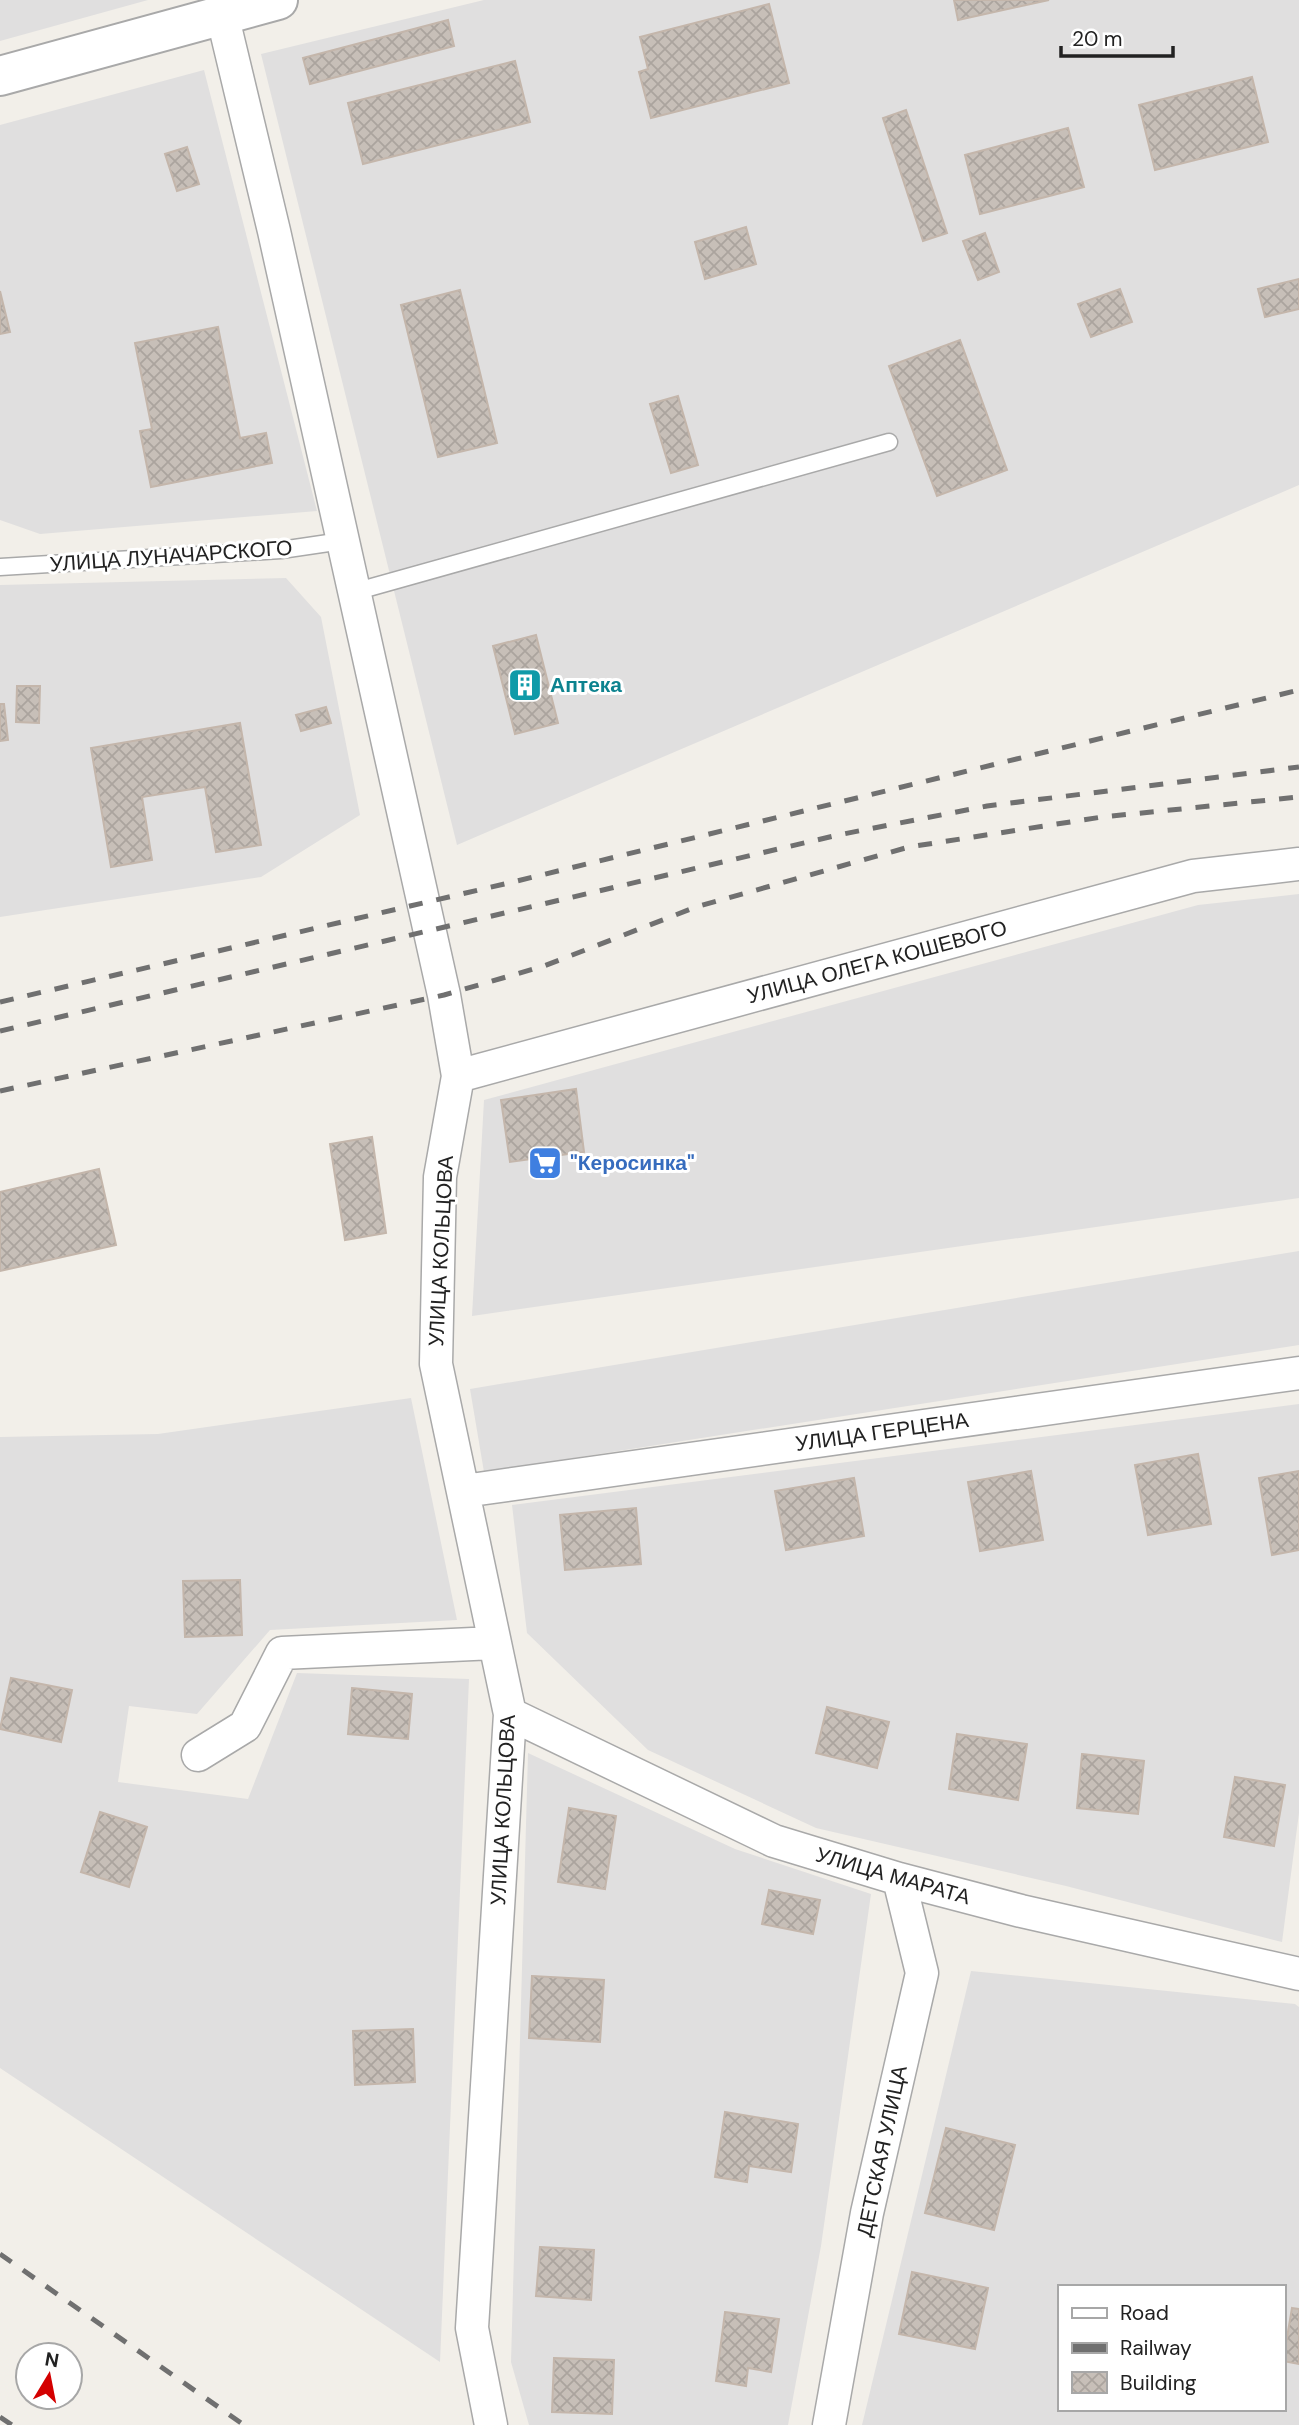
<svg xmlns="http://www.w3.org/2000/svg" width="1299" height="2425" font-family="'DM Sans',sans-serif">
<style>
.residential{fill:#e0dfdf;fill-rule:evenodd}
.building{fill:url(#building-cross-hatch);stroke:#c4b6ab;stroke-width:2}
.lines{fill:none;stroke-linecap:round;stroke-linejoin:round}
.service-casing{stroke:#a9a9a9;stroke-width:19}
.minor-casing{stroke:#a9a9a9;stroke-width:35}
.tertiary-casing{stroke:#a9a9a9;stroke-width:42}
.service{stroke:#fff;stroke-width:16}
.minor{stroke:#fff;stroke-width:32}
.tertiary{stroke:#fff;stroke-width:38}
.rail{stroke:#707070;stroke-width:5;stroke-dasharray:14 14;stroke-linecap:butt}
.labels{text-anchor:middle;stroke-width:6;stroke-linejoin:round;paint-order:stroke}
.street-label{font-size:21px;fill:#222;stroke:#fff}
.culture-label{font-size:21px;font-weight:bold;fill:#0d838f;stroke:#fff;text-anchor:start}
.shop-label{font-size:21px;font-weight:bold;fill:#366cbe;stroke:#fff;text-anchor:start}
</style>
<defs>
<pattern id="building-cross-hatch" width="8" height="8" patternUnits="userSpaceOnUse" patternTransform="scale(1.75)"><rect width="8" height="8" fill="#c7bfb8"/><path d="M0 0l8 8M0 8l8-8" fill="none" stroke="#aba49e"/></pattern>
</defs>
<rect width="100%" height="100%" fill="#f2efe9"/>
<!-- residential -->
<path class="residential" d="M 0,0 L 148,0 L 0,41 Z
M 484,0 L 1299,0 L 1299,485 L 457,845 L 261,54 Z
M 204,70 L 317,511 L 40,534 L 0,520 L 0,125 Z
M 286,578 L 321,617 L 360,815 L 261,877 L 0,917 L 0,585 Z
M 1299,894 L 1299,1198 L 472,1316 L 484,1100 L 1198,905 Z
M 1299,1251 L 1299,1345 L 484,1472 L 470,1389 Z
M 411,1398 L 457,1620 L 270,1630 L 197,1714 L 129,1706 L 118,1782 L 248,1799 L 297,1673 L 469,1679 L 440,2362 L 0,2068 L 0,1437 L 158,1434 Z
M 1299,1404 L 1299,1813 L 1282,1942 L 1066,1886 L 816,1828 L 648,1750 L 527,1633 L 512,1505 Z
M 528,1753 L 735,1849 L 871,1894 L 821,2246 L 788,2425 L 529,2425 L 511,2362 Z
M 971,1971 L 1295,2004 L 1299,2007 L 1299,2425 L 862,2425 ZM 1059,2287 L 1283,2287 L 1283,2409 L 1059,2409 Z"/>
<!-- building -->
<path class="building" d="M 954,0 L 1049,0 L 958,20 Z
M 769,4 L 789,83 L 651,118 L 639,72 L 648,69 L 640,37 Z
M 448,20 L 454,46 L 310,84 L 303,58 Z
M 515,61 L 530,122 L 363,164 L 348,103 Z
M 1252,77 L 1268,142 L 1155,170 L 1139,105 Z
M 906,110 L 947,233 L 923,241 L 883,118 Z
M 1068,128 L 1084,187 L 980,214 L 965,155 Z
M 187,147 L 199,184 L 177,191 L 165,154 Z
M 746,227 L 756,264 L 705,279 L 695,242 Z
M 985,233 L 999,272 L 978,280 L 963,241 Z
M 1299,279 L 1299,309 L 1265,317 L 1258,289 Z
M 1120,289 L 1132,322 L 1091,337 L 1078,304 Z
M 460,290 L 497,443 L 438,457 L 401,305 Z
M 0,291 L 10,332 L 0,334 Z
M 218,327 L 240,438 L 266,433 L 272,463 L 151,487 L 140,431 L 152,429 L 135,343 Z
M 960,340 L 1007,470 L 937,496 L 889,366 Z
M 678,396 L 698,465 L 671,473 L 650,404 Z
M 536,635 L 558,723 L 515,734 L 493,646 Z
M 17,686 L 40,686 L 39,723 L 16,722 Z
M 0,704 L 4,704 L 8,740 L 0,741 Z
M 326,707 L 331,723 L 301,731 L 296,715 Z
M 240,723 L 261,845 L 216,852 L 205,787 L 142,797 L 152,860 L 111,867 L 91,748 Z
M 576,1089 L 584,1152 L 510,1162 L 501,1100 Z
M 372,1137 L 386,1233 L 345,1240 L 330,1144 Z
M 99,1169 L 116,1245 L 0,1271 L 0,1192 Z
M 1198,1454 L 1211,1524 L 1148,1535 L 1135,1465 Z
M 1031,1471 L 1043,1540 L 980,1551 L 968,1482 Z
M 1299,1471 L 1299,1550 L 1272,1555 L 1259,1478 Z
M 854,1478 L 864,1536 L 786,1550 L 775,1491 Z
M 636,1508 L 641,1564 L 565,1570 L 560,1515 Z
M 240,1580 L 242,1635 L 185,1637 L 183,1581 Z
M 11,1678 L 72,1690 L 61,1742 L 0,1729 Z
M 352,1688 L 412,1694 L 408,1739 L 348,1734 Z
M 827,1707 L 889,1722 L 877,1768 L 816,1753 Z
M 957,1734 L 1027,1744 L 1018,1800 L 949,1789 Z
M 1082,1754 L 1144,1761 L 1138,1814 L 1077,1808 Z
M 1235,1777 L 1285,1785 L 1274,1846 L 1224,1837 Z
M 569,1808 L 616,1816 L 605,1889 L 558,1882 Z
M 100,1812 L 147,1827 L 129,1887 L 81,1872 Z
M 769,1890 L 820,1900 L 813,1934 L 762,1924 Z
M 532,1976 L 604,1980 L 600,2042 L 529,2038 Z
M 413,2029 L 415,2082 L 355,2085 L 353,2031 Z
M 725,2112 L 798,2124 L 791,2172 L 749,2166 L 747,2182 L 715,2177 Z
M 946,2128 L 1015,2145 L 994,2230 L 925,2213 Z
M 540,2247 L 594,2250 L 591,2300 L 536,2296 Z
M 912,2272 L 988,2288 L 975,2349 L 899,2334 Z
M 1292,2308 L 1299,2309 L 1299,2364 L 1283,2361 Z
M 725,2312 L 779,2319 L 771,2372 L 748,2368 L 746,2386 L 716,2381 Z
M 554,2358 L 614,2360 L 612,2414 L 552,2412 Z"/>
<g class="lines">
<!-- service casing -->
<g class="service-casing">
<path id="service" d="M 0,567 L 281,550 L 342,541
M 354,592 L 889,442"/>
</g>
<!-- minor casing -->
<g class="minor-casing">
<path id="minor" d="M 222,14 L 274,231 L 444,995 L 458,1076 L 440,1177 L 436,1364 L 510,1714 L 472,2328 L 491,2425
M 458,1076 L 1193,876 L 1299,864
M 464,1491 L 1299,1373
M 510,1714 L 774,1841 L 899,1879 L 1021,1911 L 1299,1974
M 198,1755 L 245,1726 L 282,1653 L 494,1643
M 829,2425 L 867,2213 L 922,1973 L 899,1879"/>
</g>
<!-- tertiary casing -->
<g class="tertiary-casing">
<path id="tertiary" d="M 0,76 L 278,0"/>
</g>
<!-- service -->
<use href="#service" class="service"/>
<!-- minor -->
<use href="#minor" class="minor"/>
<!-- tertiary -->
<use href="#tertiary" class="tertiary"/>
<!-- rail -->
<path class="rail" d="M 0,1002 L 517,881 L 1299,690
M 0,1031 L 838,835 L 987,806 L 1299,767
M 0,1091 L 444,995 L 544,966 L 696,907 L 909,847 L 1102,817 L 1299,797
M 0,2254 L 244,2425
M 0,2417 L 12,2425"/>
</g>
<!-- icons -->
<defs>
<g id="building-square" transform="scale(1.75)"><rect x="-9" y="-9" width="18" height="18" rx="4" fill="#0f9aa8" stroke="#fff"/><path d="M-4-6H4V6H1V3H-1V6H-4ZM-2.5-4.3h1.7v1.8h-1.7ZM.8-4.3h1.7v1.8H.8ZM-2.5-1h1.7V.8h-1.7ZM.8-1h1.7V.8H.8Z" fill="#fff"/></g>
<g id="supermarket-square" transform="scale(1.75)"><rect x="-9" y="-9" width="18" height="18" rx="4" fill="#3f7fe0" stroke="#fff"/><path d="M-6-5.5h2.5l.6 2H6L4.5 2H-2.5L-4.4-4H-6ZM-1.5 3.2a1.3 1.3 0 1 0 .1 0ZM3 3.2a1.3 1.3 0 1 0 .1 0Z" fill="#fff"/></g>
</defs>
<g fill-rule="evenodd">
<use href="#building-square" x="525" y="685"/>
<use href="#supermarket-square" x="545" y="1163"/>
</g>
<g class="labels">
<!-- street labels -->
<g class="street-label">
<text transform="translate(171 556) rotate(-4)" y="7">УЛИЦА ЛУНАЧАРСКОГО</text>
<text transform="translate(877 962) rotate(-15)" y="7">УЛИЦА ОЛЕГА КОШЕВОГО</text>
<text transform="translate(441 1251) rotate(-87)" y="7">УЛИЦА КОЛЬЦОВА</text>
<text transform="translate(882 1432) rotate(-8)" y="7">УЛИЦА ГЕРЦЕНА</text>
<text transform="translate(503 1810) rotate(-87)" y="7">УЛИЦА КОЛЬЦОВА</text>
<text transform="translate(893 1876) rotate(16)" y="7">УЛИЦА МАРАТА</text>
<text transform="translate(882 2151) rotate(-78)" y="7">ДЕТСКАЯ УЛИЦА</text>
</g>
<!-- culture labels -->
<g class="culture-label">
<text x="550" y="692">Аптека</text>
</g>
<!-- shop labels -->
<g class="shop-label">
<text x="570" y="1170">"Керосинка"</text>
</g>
</g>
<!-- legend -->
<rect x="1058" y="2285" width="228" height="126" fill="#ffffff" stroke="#a7a7a7" stroke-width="2"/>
<rect x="1072" y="2308" width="35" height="10" fill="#ffffff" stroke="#a7a7a7" stroke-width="2"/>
<text x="1120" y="2320" font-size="21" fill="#222222">Road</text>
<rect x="1072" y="2343" width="35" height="10" fill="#707070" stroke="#a7a7a7" stroke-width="2"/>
<text x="1120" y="2355" font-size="21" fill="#222222">Railway</text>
<rect x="1072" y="2372" width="35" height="21" fill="url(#building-cross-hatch)" stroke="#a7a7a7" stroke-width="2"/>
<text x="1120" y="2390" font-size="21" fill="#222222">Building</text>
<!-- north arrow -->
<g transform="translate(49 2376) rotate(10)"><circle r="33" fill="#ffffff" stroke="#a7a7a7" stroke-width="2"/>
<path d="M0-5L12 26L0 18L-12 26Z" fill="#d40000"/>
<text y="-10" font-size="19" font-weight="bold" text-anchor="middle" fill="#222222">N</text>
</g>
<!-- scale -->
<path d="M1061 46v10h112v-10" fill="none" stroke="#222222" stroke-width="3.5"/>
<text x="1072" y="46" font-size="21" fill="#222222" stroke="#ffffff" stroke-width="5" paint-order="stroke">20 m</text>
</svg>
